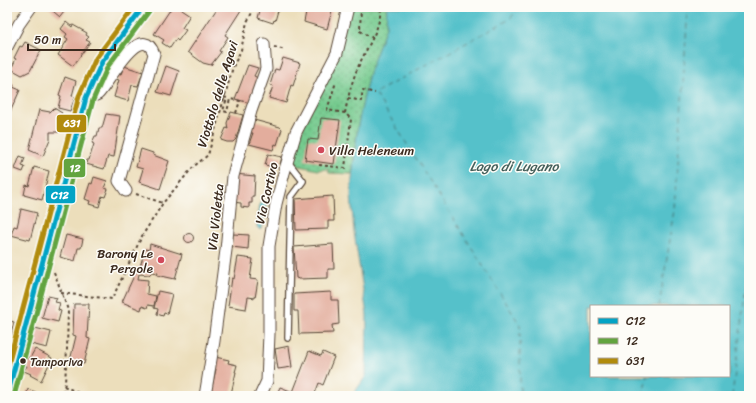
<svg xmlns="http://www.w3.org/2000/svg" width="756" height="403" font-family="Sriracha,sans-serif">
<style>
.park{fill:url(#park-dots);stroke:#587a56}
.water{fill:#54c1ca;stroke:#487674;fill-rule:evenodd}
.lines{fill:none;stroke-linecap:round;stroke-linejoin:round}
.ferry{stroke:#445f5a;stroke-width:1;stroke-dasharray:5 4;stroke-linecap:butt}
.building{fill:#e3ad9d}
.lane-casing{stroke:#564536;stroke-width:8}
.street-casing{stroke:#564536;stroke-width:13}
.secondary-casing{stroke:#564536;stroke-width:17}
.path{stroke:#564536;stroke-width:2;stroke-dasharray:3 3;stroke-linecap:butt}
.lane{stroke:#fff;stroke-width:5.5}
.street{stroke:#fff;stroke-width:11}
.secondary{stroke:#fff;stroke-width:15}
.bus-1-casing{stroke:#fdfcf7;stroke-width:8}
.bus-2-casing{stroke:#fdfcf7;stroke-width:8}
.bus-3-casing{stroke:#fdfcf7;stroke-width:8}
.bus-1{stroke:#03a3c5;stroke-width:5}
.bus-2{stroke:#62a43f;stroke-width:5}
.bus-3{stroke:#b18b0c;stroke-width:5}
.poi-dot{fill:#d1495b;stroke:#fdfcf7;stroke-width:1.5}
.bus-dot{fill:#3b2a1e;stroke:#fdfcf7;stroke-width:1.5}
.labels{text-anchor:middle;stroke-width:3;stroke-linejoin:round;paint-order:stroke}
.bus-label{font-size:12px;fill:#3b2a1e;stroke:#fdfcf7;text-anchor:start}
.street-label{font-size:13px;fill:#3b2a1e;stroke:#fdfcf7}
.poi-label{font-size:13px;fill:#3b2a1e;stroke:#fdfcf7;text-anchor:start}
.water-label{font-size:14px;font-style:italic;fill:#445f5a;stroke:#fdfcf7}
.line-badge{stroke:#fdfcf7;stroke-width:1.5}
.badge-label{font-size:11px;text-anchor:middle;font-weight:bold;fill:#fff}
</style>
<defs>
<pattern id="park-dots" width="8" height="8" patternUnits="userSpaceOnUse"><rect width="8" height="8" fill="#75ca8e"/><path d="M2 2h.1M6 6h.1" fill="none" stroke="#61a473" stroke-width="1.8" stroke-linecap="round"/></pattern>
</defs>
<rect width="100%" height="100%" fill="#fdfcf7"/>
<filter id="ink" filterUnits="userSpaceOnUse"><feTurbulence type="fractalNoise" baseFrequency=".025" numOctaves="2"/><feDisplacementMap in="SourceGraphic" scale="8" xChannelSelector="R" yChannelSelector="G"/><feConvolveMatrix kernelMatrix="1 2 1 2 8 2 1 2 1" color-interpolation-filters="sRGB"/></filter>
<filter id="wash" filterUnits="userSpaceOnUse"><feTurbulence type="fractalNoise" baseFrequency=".012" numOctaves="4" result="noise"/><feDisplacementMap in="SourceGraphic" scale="16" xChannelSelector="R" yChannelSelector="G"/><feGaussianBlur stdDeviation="0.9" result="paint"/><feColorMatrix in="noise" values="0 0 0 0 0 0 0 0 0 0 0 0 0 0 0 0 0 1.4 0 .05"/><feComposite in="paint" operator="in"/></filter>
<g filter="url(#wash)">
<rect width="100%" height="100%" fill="#ecdebb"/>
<!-- park -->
<path class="park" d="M 352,7 L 387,7 L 386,27 L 369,73 L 358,125 L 352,174 L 329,173 L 328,169 L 318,170 L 295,165 L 290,159 Z"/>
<!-- water -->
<path class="water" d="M 387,7 L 749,7 L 749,396 L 352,396 L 366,376 L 367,315 L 354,232 L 351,195 L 352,179 L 358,125 L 369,73 L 386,27 ZM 591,306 L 729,306 L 729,376 L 591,376 Z
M 260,203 L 267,204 L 262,228 L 260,230 L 257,227 Z"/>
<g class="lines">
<!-- ferry -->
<path class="ferry" d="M 519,7 L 510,19 L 375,93 L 520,325 L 520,396
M 659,306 L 675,210 L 688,7
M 643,396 L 647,376
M 732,396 L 749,263"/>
</g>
<g id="blocks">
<!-- building -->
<path class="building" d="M 48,7 L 68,7 L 60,17 Z
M 172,7 L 178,7 L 190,15 L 182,28 L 186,30 L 178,41 L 176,39 L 170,48 L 162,43 L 164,40 L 154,34 Z
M 218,7 L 243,7 L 225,35 L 228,37 L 219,51 L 221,52 L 211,65 L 203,63 L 188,52 Z
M 261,7 L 279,7 L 275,21 L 274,20 L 273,23 L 258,18 Z
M 307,7 L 333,7 L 327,29 L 304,22 Z
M 66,22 L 72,27 L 73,25 L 87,33 L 86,35 L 89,37 L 86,40 L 90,42 L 73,66 L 58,55 L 68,39 L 65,37 L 67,34 L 61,29 Z
M 25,42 L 41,50 L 30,71 L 22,75 L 11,69 L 16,59 L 14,58 L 20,46 L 22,47 Z
M 283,58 L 300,63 L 293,86 L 291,85 L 286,103 L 269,98 L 273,86 L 270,85 L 275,69 L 279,70 Z
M 248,65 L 258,68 L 254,76 L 258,78 L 250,103 L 235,99 Z
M 124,66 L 143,72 L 138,86 L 132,85 L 128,101 L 114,97 L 119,80 L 116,79 L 118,73 L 121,74 Z
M 166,66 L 179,71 L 171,96 L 157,92 Z
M 65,77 L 76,81 L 72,96 L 75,97 L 70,111 L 58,108 L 61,96 L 59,95 Z
M 7,82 L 14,85 L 13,87 L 20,90 L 7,119 Z
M 54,108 L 62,113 L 61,115 L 65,122 L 64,126 L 59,132 L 50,132 L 50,139 L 43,156 L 29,150 L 39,110 L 50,112 Z
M 231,112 L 243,115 L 236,139 L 233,142 L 227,142 L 221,140 L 226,128 L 228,129 L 227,123 Z
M 106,114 L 120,116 L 114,157 L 108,156 L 104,169 L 86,164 L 87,160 L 89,160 L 94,144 L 92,143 L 95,136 L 97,136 L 99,128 L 102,128 Z
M 321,118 L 340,120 L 334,164 L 305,160 L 308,139 L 318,140 Z
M 254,120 L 280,127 L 282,129 L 277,145 L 275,144 L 273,150 L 249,144 L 253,133 L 250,133 Z
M 141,149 L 153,153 L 153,155 L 169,161 L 160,189 L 139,182 L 143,169 L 136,167 Z
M 268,154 L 282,157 L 279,168 L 265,165 Z
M 20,156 L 25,158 L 22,166 L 25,167 L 23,172 L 15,169 Z
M 34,167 L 49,171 L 42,200 L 24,195 L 26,185 L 29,186 Z
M 234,174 L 255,176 L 254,196 L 252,196 L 252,203 L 249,203 L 249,208 L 241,207 L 241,203 L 232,202 Z
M 94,177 L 107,181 L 104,188 L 108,189 L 105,197 L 102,196 L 99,207 L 89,204 L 90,201 L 85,199 L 90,183 L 92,184 Z
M 333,196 L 334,221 L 328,221 L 328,229 L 296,230 L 295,199 Z
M 21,209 L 37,213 L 30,240 L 11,235 L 14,226 L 17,227 Z
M184.5 238a4.5 4.5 0 1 1 9 0a4.5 4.5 0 1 1-9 0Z
M 233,234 L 249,235 L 248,249 L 232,247 Z
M 66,235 L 83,239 L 81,248 L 78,248 L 75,261 L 60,257 Z
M 150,244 L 182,254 L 175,279 L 157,275 L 158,273 L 152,272 L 149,275 L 139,274 L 138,279 L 148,280 L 147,294 L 156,296 L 154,306 L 148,305 L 147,308 L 142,306 L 141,310 L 122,302 L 138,267 L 140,267 L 145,249 L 149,250 Z
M 333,244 L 334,269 L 328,269 L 328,278 L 299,279 L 296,278 L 294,247 Z
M 238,257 L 253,259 L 250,279 L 258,280 L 255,298 L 248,297 L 246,309 L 228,306 L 232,278 L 234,279 Z
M 158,291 L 172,294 L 167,314 L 164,313 L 163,316 L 157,314 L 158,309 L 154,308 Z
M 331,292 L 331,300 L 338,300 L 339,324 L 332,325 L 333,333 L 299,334 L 298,311 L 294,311 L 294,294 Z
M 48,296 L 57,298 L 55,302 L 60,303 L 58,310 L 61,311 L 58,322 L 42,318 Z
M 74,304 L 89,304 L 87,338 L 90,339 L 84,364 L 70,361 L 76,336 L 73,335 Z
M 7,320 L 14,322 L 11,335 L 7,334 Z
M 35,328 L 51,332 L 47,348 L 31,344 Z
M 289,346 L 292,367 L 278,369 L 275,349 Z
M 35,349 L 52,358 L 41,381 L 30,375 L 31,374 L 24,371 L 27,366 L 24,365 L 28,357 L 30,358 Z
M 309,351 L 321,356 L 323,352 L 334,357 L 323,385 L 319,383 L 314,396 L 276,396 L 280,387 L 293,392 Z
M 215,357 L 229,360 L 228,363 L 237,365 L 235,372 L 236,372 L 231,394 L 230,393 L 230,396 L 210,396 L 216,369 L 212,368 Z
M 28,389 L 45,396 L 26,396 Z"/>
</g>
</g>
<g filter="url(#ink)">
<use href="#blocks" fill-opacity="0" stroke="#564536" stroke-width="1"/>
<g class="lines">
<!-- lane casing -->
<g class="lane-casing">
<path id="lane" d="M 288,162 L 303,181 L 291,197 L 288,338"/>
</g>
<!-- street casing -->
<g class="street-casing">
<path id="street" d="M 7,47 L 19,24 L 31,7
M 86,98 C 89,97 95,96 98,94 C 107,86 141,18 154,54 L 119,181 L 126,191
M 205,396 L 214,341 L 226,250 L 233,176 L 251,111 L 266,69 L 264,44
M 260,396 L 267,381 L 269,334 L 269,246 L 276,204 L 284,173 L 296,132 L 337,53 L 348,7"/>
</g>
<!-- secondary casing -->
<g class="secondary-casing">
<path id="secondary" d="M 7,396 L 86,98 L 102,62 L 143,7"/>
</g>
<!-- path -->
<path class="path" d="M 361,7 L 360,31 L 373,38
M 274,47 L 285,50
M 224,97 L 227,98 L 223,111 L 227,112 L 230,99 L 240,101 L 236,113 L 239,113
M 348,98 L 361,101 L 363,90 L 375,93
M 345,113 C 348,97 352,80 359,65 C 368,45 380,30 381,7
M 319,165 L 345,168 L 351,119 L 345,113 L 327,110 L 336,82
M 136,194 L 163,203
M 54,272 L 68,310 L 67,349 L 65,383 L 62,396
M 61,293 L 112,299 L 142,236 L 163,203 L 193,167 L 208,155 L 233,67 L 241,50 L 247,22 L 255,7
M 64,386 L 85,396"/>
<!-- lane -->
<use href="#lane" class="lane"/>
<!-- street -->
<use href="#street" class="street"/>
<!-- secondary -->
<use href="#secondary" class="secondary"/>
<!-- bus-1 casing -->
<g class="bus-1-casing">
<path id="bus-1" d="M 7,396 L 86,98 L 102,62 L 143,7"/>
</g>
<!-- bus-2 casing -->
<g class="bus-2-casing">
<path id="bus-2" d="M 14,396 L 93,100 L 108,66 L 149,11"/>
</g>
<!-- bus-3 casing -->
<g class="bus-3-casing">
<path id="bus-3" d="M 7,369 L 79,96 L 96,58 L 134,7"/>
</g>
<!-- bus-1 -->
<use href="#bus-1" class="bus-1"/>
<!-- bus-2 -->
<use href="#bus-2" class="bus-2"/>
<!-- bus-3 -->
<use href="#bus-3" class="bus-3"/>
</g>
</g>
<!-- markers -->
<g class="poi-dot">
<circle cx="321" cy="150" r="4"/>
<circle cx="161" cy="260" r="4"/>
</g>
<circle class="bus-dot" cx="23" cy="361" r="3.5"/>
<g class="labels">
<!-- bus labels -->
<g class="bus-label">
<text x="30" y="366">Tamporiva</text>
</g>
<!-- street labels -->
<g class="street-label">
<text transform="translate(217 94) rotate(-73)" y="5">Viottolo delle Agavi</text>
<text transform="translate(266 193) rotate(-77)" y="5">Via Cortivo</text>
<text transform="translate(215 217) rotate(-84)" y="5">Via Violetta</text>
</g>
<!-- poi labels -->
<g class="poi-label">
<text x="329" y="155">Villa Heleneum</text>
<text x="153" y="258" text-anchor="end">Barony Le<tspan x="153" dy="15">Pergole</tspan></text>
</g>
<!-- water labels -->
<g class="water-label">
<text x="514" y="171">Lago di Lugano</text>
</g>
</g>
<g class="line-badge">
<rect x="56" y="114" width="31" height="19" rx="4" fill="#b18b0c"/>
<rect x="63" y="158" width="23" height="20" rx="4" fill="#62a43f"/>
<rect x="45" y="185" width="31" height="19" rx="4" fill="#03a3c5"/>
</g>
<g class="badge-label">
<text x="72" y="127">631</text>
<text x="75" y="172">12</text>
<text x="60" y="199">C12</text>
</g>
<!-- margin -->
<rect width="756" height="403" fill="none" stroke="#fdfcf7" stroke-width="24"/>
<!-- legend -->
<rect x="590" y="305" width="140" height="72" fill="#fdfcf7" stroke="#afa8a0"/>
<rect x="598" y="318" width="20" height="6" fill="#03a3c5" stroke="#afa8a0"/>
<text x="626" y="325" font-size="12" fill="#3b2a1e">C12</text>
<rect x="598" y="338" width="20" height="6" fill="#62a43f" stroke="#afa8a0"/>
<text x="626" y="345" font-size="12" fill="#3b2a1e">12</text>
<rect x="598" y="358" width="20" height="6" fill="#b18b0c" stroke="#afa8a0"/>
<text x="626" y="365" font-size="12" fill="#3b2a1e">631</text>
<!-- scale -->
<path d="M28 44v6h87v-6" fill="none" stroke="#3b2a1e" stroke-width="2"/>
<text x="34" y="44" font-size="12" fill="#3b2a1e" stroke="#fdfcf7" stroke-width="3" paint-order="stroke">50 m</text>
</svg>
